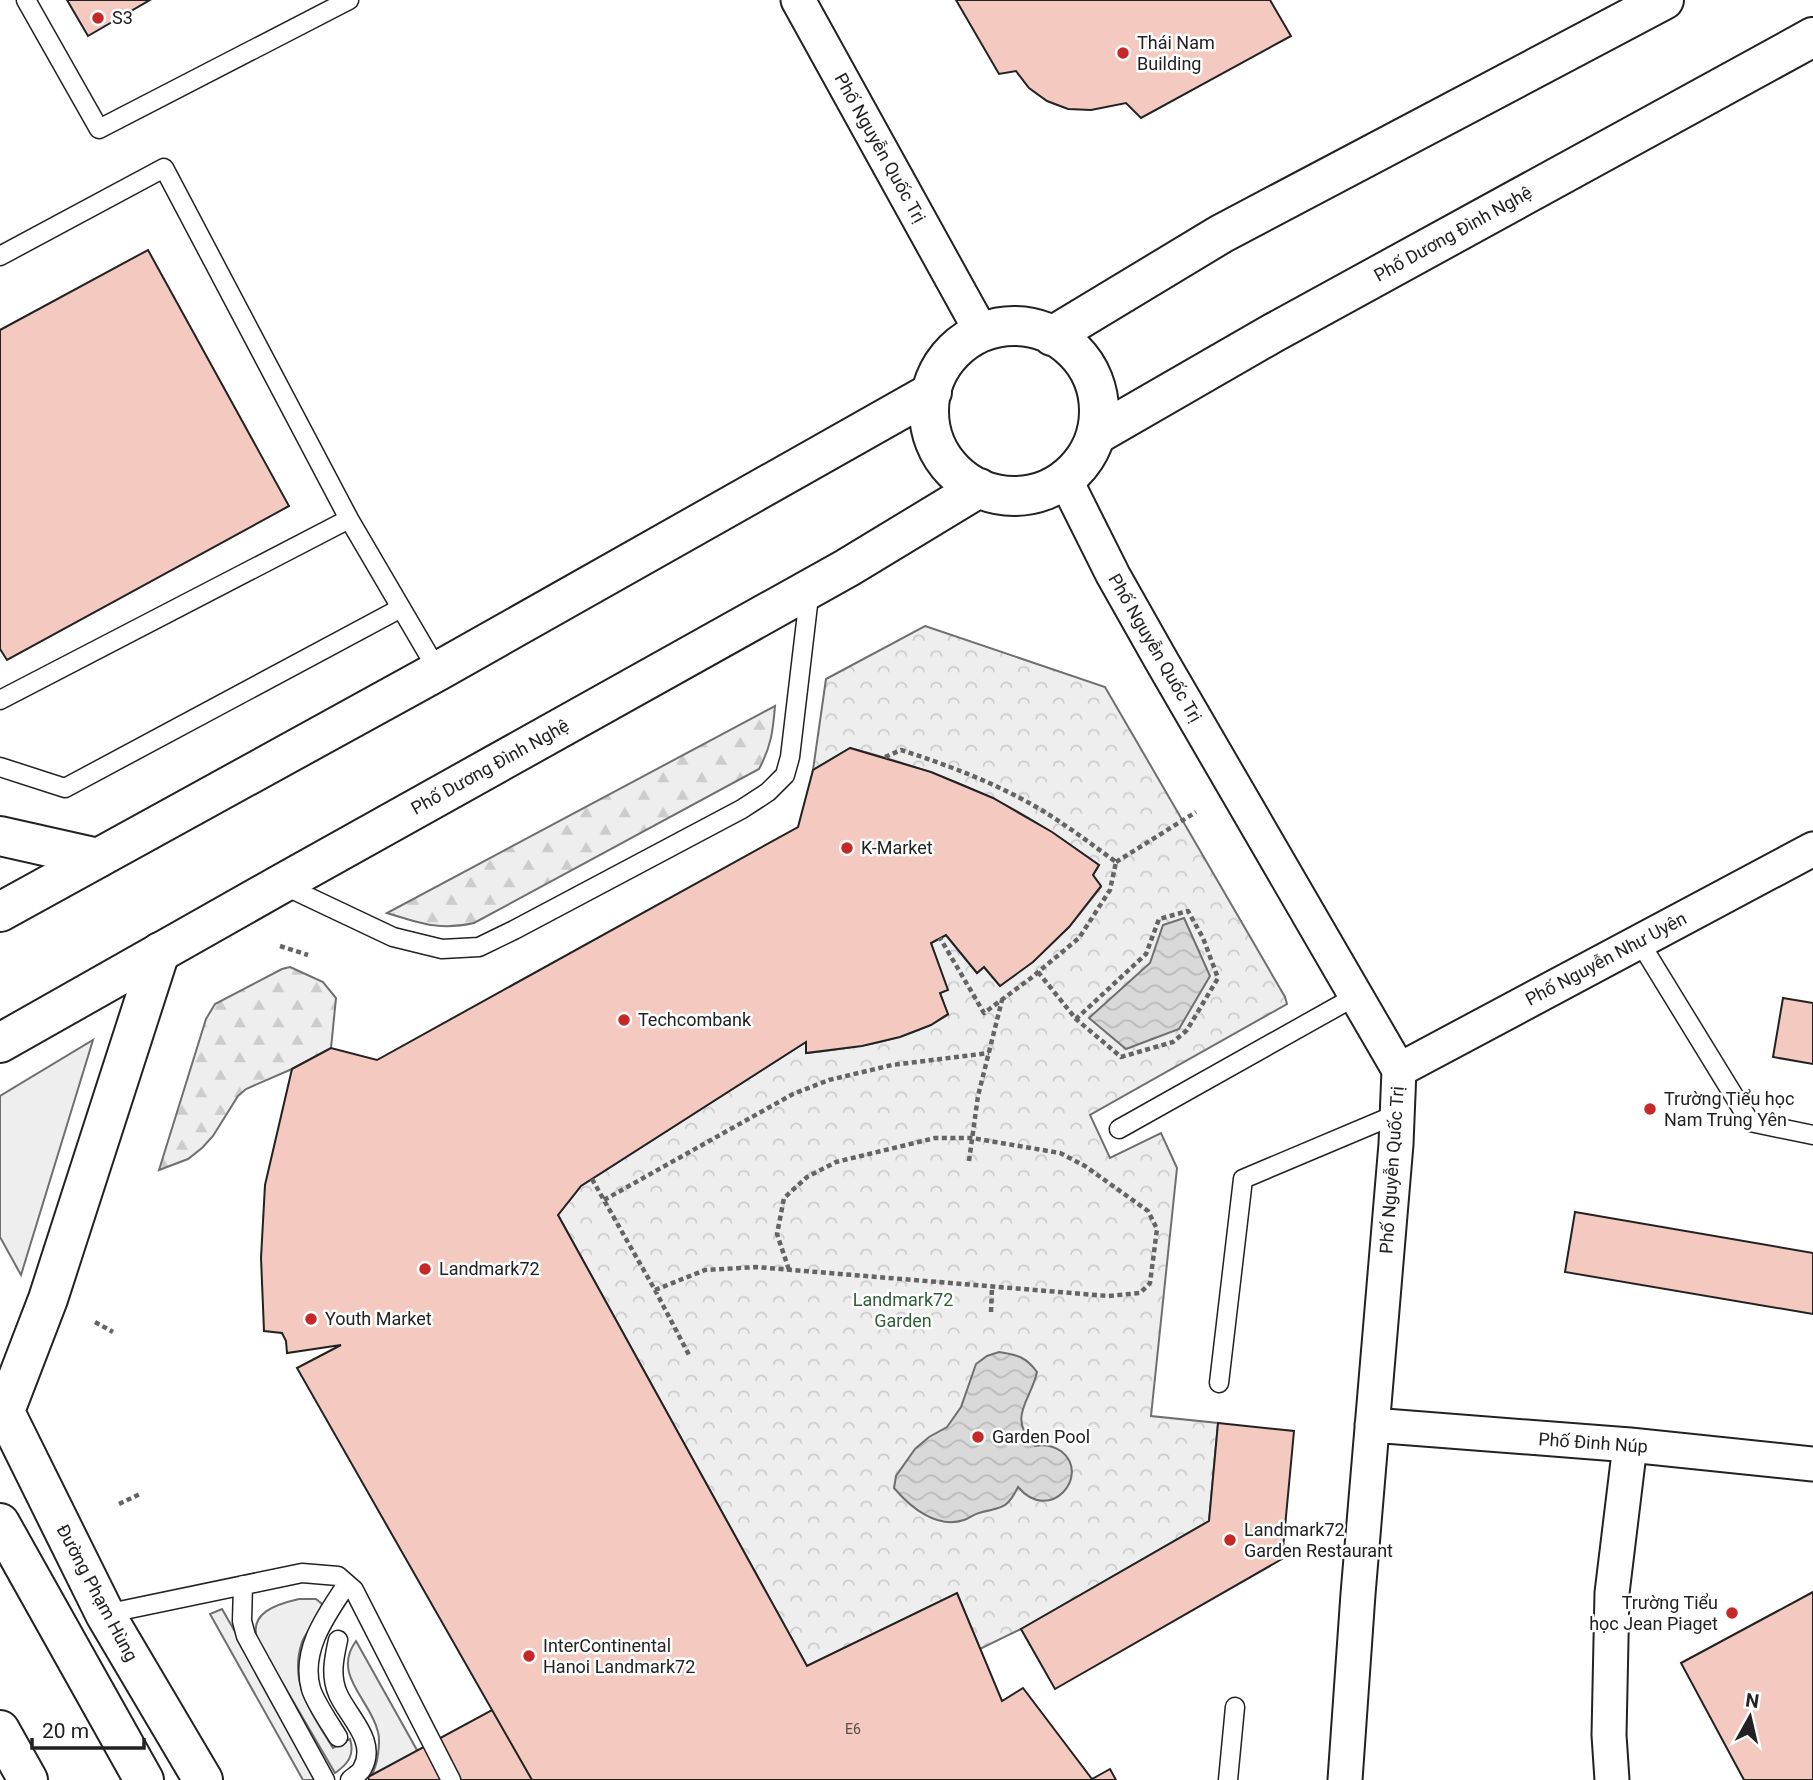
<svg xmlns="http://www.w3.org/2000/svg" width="1813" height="1780" font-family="Roboto,sans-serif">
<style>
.grass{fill:#eee;stroke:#6f6f6f;stroke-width:2}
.forest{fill:url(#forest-firs);stroke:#6f6f6f;stroke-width:2}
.park{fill:url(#park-crowns);stroke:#6f6f6f;stroke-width:2}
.water{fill:url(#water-waves);stroke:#6f6f6f;stroke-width:2}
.building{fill:#f3c9c0;stroke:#222;stroke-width:2}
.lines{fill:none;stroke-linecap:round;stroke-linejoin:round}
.service-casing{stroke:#222;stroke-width:21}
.minor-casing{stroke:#222;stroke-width:37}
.secondary-casing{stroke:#222;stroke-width:42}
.primary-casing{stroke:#222;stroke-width:42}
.motorway-casing{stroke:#222;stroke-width:42}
.path{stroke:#646464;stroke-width:4.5;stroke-dasharray:5 3.5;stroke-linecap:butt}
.service{stroke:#fff;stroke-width:18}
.minor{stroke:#fff;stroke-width:33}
.secondary{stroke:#fff;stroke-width:38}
.primary{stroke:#fff;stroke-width:38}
.motorway{stroke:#fff;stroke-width:38}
.poi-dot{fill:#c62828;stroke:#fff;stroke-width:2.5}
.labels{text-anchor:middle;stroke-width:5;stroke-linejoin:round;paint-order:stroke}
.number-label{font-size:14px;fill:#564c4a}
.poi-label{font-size:18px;fill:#222;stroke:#fff;text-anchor:start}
.street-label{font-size:18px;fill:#222;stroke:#fff}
.park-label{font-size:18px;fill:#2f5e38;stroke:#fff}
</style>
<defs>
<pattern id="forest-firs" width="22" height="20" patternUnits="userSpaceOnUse" patternTransform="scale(1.75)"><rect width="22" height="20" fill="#eee"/><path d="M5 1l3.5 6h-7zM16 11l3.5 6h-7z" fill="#ccc"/></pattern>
<pattern id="park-crowns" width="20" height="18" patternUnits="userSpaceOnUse" patternTransform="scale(1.75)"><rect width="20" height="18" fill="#eee"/><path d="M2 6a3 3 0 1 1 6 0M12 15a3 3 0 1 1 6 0" fill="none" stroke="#ccc"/></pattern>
<pattern id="water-waves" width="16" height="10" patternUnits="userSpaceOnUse" patternTransform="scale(1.75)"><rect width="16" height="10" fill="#d9d9d9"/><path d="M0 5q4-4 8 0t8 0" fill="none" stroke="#bababa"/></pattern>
</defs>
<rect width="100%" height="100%" fill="#fff"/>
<!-- grass -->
<path class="grass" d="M 93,1040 L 21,1275 L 0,1237 L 0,1096 Z
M 299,1599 L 316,1599 L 322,1604 C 321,1618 307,1629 302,1642 C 288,1684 313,1715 333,1748 L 350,1739 C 355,1755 348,1764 335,1773 L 258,1641 C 247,1613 277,1604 299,1599 Z
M 222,1609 L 320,1780 L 303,1780 L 210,1614 Z
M 356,1641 L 432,1777 L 433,1780 L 369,1780 C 374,1772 377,1764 378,1754 C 379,1747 380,1739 378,1732 C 371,1700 331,1675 356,1641 Z"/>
<!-- forest -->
<path class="forest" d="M 775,706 C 773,731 771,747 759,769 L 474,923 C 439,931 420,923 387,913 Z
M 290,967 L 323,982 L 336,998 L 331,1048 L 292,1069 L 246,1089 L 238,1096 L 213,1136 L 202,1148 L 188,1159 L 159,1170 L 206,1019 L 215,1004 L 282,969 Z"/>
<!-- park -->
<path class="park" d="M 925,626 L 1105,687 L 1285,997 L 1287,1004 L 1090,1115 L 1110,1158 L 1161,1133 L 1177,1168 L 1151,1416 L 1218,1423 L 1209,1521 L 1021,1629 L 980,1649 L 957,1593 L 807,1666 L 558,1215 L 581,1186 L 806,1042 L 807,1053 C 856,1047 905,1042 948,1015 L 940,993 L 947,990 L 931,943 L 946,935 L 977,973 L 984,967 L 1000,986 L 1069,927 L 1101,887 L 1093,875 L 1099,865 C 1065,841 1031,817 993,799 C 948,776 899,761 850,748 L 813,770 L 826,679 Z"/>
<!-- water -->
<path class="water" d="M 1184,918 L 1210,976 L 1179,1029 L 1126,1049 L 1089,1018 L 1150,963 L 1163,925 Z
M 999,1352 C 1018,1355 1026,1357 1037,1372 C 1031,1401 1006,1417 1035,1446 C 1044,1444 1052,1445 1061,1451 C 1092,1475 1050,1525 1018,1487 C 1007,1510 1001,1507 979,1513 C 974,1514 970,1518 964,1520 C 937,1529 911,1508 894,1488 L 896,1476 L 915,1449 L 929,1437 L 947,1427 L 961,1407 L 976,1364 L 987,1356 Z"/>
<!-- building -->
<path class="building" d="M 67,0 L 150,0 L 88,36 Z
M 956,0 L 1270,0 L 1291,36 L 1141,118 L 1126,103 L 1091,110 L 1068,109 L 1047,101 L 1029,88 L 1016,71 L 999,74 Z
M 148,250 L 289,506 L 7,660 L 0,649 L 0,330 Z
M 850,748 L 931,772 L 993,798 L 1052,832 L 1099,865 L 1093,875 L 1101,886 L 1069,927 L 1033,962 L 1000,986 L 984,967 L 977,973 L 946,935 L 931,943 L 948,990 L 940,993 L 948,1014 L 931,1025 L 900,1037 L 862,1046 L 806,1053 L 806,1042 L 581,1186 L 558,1215 L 807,1666 L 957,1593 L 1002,1701 L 1023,1688 L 1092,1779 L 1110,1769 L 1116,1780 L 532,1780 L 297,1368 L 341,1345 L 287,1353 L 286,1341 L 282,1333 L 264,1331 L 261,1258 L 265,1185 L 292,1069 L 331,1048 L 377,1060 L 798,827 L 813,770 Z
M 1783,998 L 1813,1003 L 1813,1064 L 1773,1057 Z
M 1575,1212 L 1813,1253 L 1813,1314 L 1565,1272 Z
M 1218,1423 L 1294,1431 L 1282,1559 L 1055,1689 L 1021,1629 L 1209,1521 Z
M 1813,1592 L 1813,1780 L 1744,1780 L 1681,1663 Z
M 492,1710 L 532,1780 L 369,1780 L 368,1777 Z"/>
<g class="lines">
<!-- service casing -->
<g class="service-casing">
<path id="service" d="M 26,0 L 99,129 L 349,0
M 0,256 L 164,168 L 349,519 L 0,700
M 349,519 L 438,671
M 0,767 L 65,788 L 401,608
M 281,884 L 393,937 L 442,949 L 479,947 L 514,930 L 742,809 L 768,792 L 785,775 L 790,757 L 810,588
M 1639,941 L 1750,1122 L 1813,1135
M 1119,1129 L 1356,996
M 1219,1383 L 1243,1179 L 1397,1114
M 243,1585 L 242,1621 L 246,1636 L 325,1780
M 105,1614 L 302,1573 L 338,1576 L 354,1590 L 451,1780
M 338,1640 C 334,1658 330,1676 338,1694 C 348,1717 378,1741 362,1769 C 360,1773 353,1777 350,1780
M 338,1737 C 330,1724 315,1702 311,1689 C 300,1650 327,1614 347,1584
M 1228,1780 L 1235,1707"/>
</g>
<!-- minor casing -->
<g class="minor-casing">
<path id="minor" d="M 798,0 L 982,333
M 1065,479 L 1113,575 L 1161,660 L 1399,1070 L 1396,1144 L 1358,1594 L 1345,1780
M 1399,1070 L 1813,849
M 1372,1425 L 1630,1445 L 1813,1464
M 1612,1780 L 1609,1735 L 1612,1593 L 1630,1445"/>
</g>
<!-- secondary casing -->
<g class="secondary-casing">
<path id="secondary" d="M929 411a85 85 0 1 1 170 0a85 85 0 1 1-170 0Z
M 1052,336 L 1221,234 L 1664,0
M 1096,435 L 1273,333 L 1813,37
M 0,912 L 438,671 L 932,392
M 0,1043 L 281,884 L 847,568 L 979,488"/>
</g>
<!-- primary casing -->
<g class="primary-casing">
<path id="primary" d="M 0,836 L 98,858
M 0,1402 L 105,1614 L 203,1780
M 5,1411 L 48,1299 L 160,952"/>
</g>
<!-- motorway casing -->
<g class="motorway-casing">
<path id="motorway" d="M 0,1523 L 144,1780
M 0,1730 L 28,1780"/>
</g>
<!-- path -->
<path class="path" d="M 885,757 L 901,750 C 957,768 1014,790 1063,824 C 1081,836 1098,849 1116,862 L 1110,890 L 1079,938 L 1031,978 L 984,1013 L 940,938
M 1116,862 L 1196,812
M 280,946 L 308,955
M 1038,972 L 1076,1019 L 1121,1057 L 1173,1042 L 1187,1030 L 1218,978 L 1203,938 L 1188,911 L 1159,919 L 1146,954 L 1076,1019
M 969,1161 L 978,1096 L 1002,1000
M 592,1179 L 655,1290 L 689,1355
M 604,1200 L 793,1094 L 829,1080 L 892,1065 L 989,1053
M 655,1290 L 705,1270 L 756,1267 L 1108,1296 L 1140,1293 L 1150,1283 L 1157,1229 L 1148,1211 L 1085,1166 L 1060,1153 L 972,1138 L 935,1138 L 836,1162 L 807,1177 L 784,1198 L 777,1234 L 789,1270
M 991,1312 L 992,1287
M 95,1322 L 113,1332
M 119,1504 L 142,1493"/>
<!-- service -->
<use href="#service" class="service"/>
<!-- minor -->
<use href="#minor" class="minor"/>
<!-- secondary -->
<use href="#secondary" class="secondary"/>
<!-- primary -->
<use href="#primary" class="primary"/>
<!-- motorway -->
<use href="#motorway" class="motorway"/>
</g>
<!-- markers -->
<g class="poi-dot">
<circle cx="98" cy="18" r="7"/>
<circle cx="1123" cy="53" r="7"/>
<circle cx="847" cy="848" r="7"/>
<circle cx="624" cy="1020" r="7"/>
<circle cx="1650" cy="1109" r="7"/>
<circle cx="425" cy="1269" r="7"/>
<circle cx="311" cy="1319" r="7"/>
<circle cx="978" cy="1437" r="7"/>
<circle cx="1230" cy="1540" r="7"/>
<circle cx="1732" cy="1613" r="7"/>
<circle cx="529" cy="1656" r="7"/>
</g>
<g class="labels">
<!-- number labels -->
<g class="number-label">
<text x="853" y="1734">E6</text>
</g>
<!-- poi labels -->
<g class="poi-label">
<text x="112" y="24">S3</text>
<text x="1137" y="49">Thái Nam<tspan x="1137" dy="21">Building</tspan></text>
<text x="861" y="854">K-Market</text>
<text x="638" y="1026">Techcombank</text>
<text x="1664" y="1105">Trường Tiểu học<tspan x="1664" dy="21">Nam Trung Yên</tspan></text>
<text x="439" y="1275">Landmark72</text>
<text x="325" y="1325">Youth Market</text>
<text x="992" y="1443">Garden Pool</text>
<text x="1244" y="1536">Landmark72<tspan x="1244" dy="21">Garden Restaurant</tspan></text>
<text x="1718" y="1609" text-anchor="end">Trường Tiểu<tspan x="1718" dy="21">học Jean Piaget</tspan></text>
<text x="543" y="1652">InterContinental<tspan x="543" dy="21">Hanoi Landmark72</tspan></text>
</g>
<!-- street labels -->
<g class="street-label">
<text transform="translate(880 148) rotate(61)" y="6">Phố Nguyễn Quốc Trị</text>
<text transform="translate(1453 234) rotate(-29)" y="6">Phố Dương Đình Nghệ</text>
<text transform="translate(1155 648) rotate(60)" y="6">Phố Nguyễn Quốc Trị</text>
<text transform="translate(490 767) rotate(-29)" y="6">Phố Dương Đình Nghệ</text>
<text transform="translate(1606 959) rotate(-28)" y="6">Phố Nguyễn Như Uyên</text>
<text transform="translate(1392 1170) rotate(-86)" y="6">Phố Nguyễn Quốc Trị</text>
<text transform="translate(1593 1443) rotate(4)" y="6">Phố Đinh Núp</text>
<text transform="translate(97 1593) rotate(62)" y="6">Đường Phạm Hùng</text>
</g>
<!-- park labels -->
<g class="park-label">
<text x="903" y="1306">Landmark72<tspan x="903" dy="21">Garden</tspan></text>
</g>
</g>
<!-- north arrow -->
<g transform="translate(1750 1717) rotate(8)" stroke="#ffffff" stroke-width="5" paint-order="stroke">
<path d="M0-5L12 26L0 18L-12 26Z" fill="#222222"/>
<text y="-10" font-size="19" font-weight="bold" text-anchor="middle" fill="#222222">N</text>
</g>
<!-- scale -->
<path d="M32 1738v10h112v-10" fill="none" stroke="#222222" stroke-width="3.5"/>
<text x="42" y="1738" font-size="21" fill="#222222" stroke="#ffffff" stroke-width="5" paint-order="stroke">20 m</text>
</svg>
